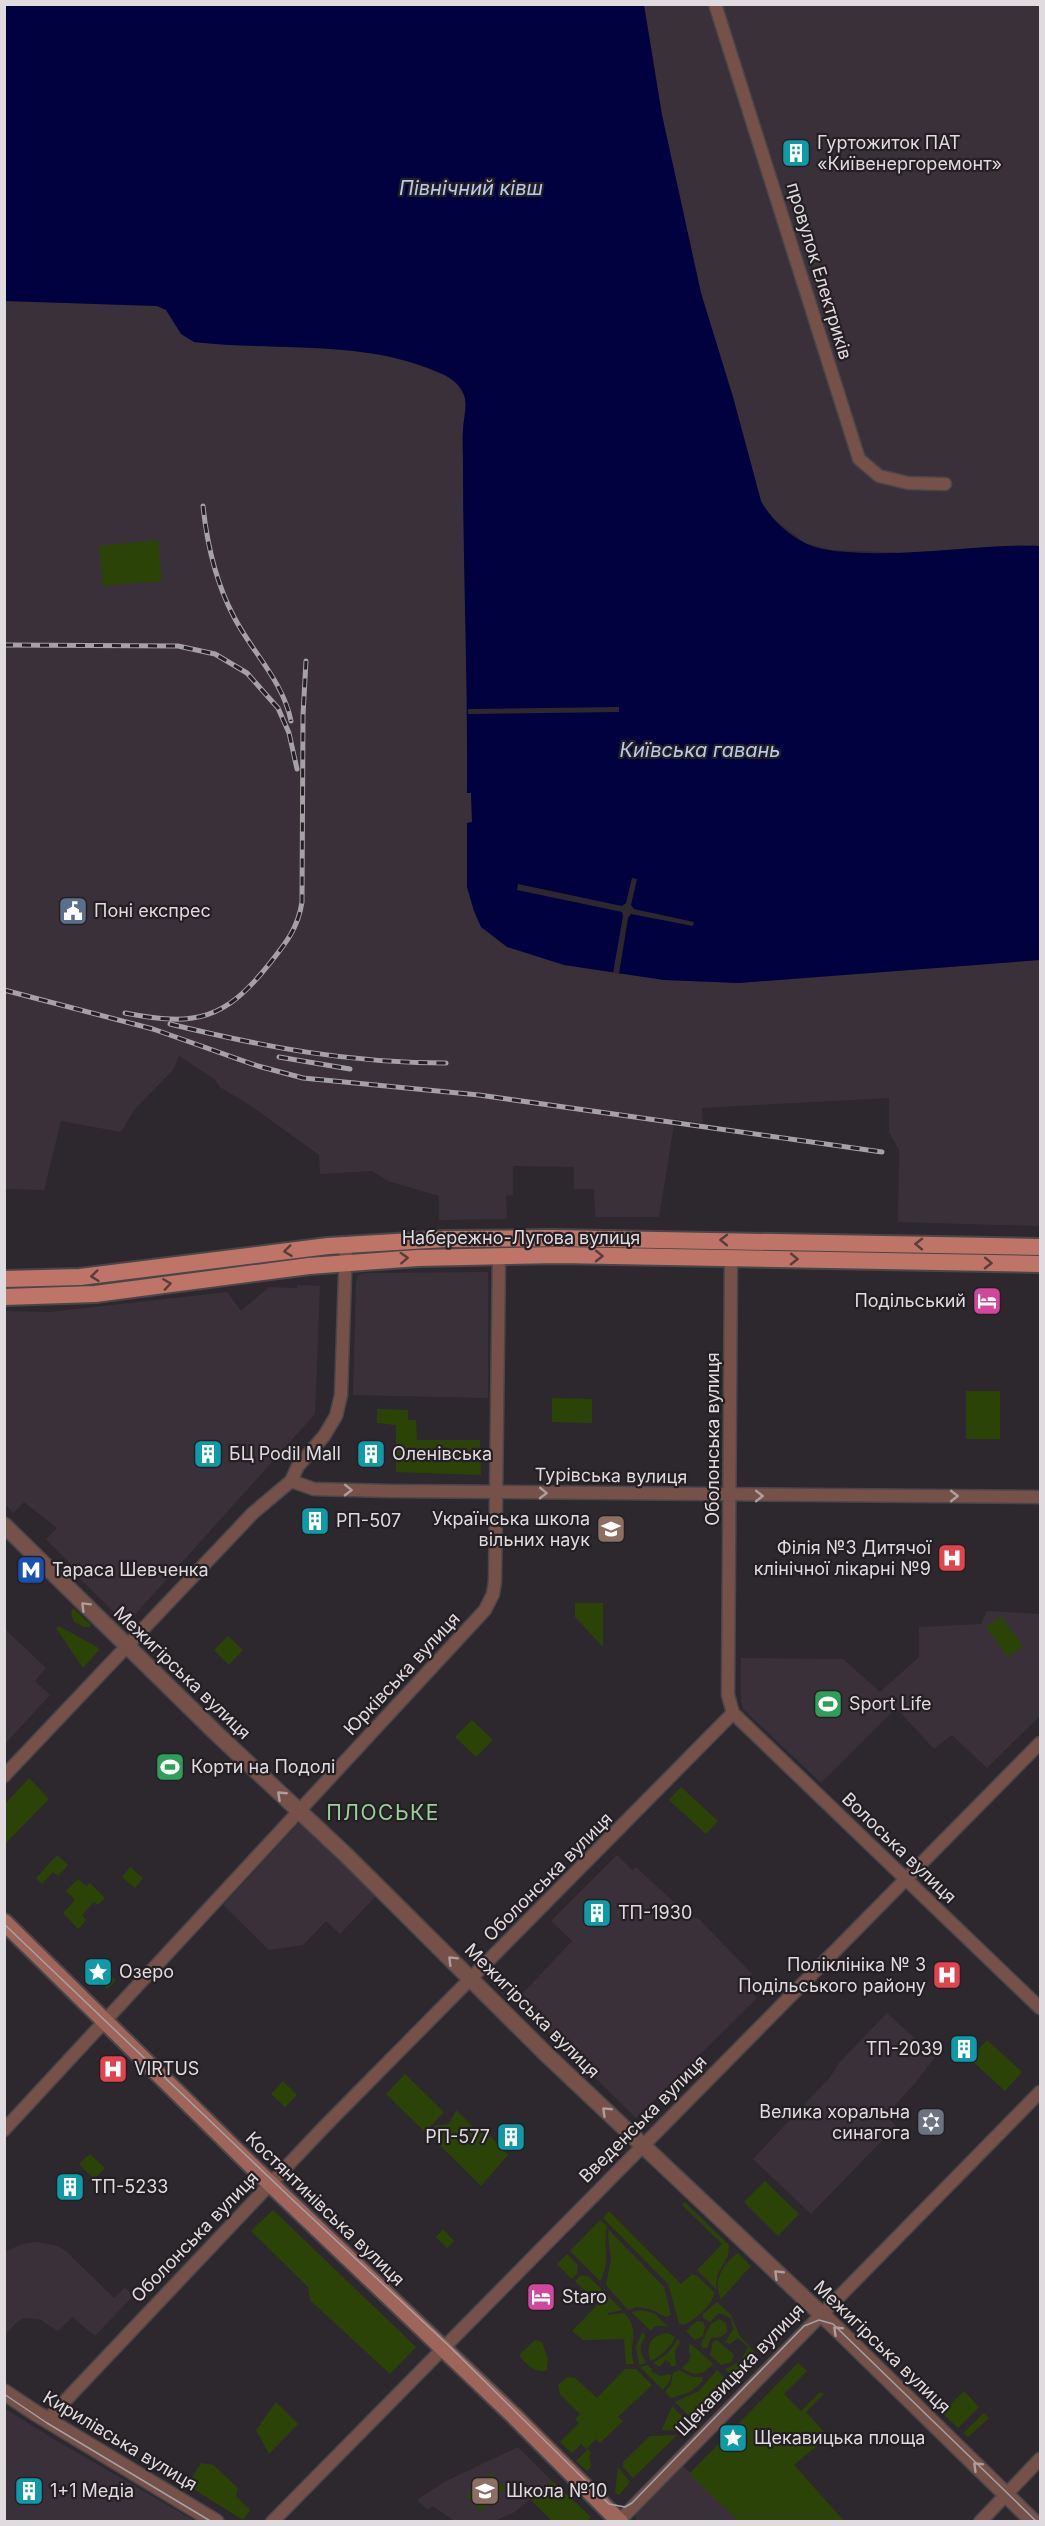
<svg xmlns="http://www.w3.org/2000/svg" width="1045" height="2526" font-family="Inter,sans-serif">
<style>
.built{fill:#3a303a}
.green{fill:#2c4308}
.water{fill:#00013e}
.pier{fill:#2d282d}
.lines{fill:none;stroke-linecap:round;stroke-linejoin:round}
.minor-casing{stroke:#494549;stroke-width:15}
.tertiary-casing{stroke:#494549;stroke-width:18}
.secondary-casing{stroke:#494549;stroke-width:20}
.primary-casing{stroke:#494549;stroke-width:20}
.minor{stroke:#75514a;stroke-width:12}
.tertiary{stroke:#75514a;stroke-width:15}
.secondary{stroke:#9f655a;stroke-width:16}
.primary{stroke:#be7567;stroke-width:16}
.tram{stroke:#a6a1a6;stroke-width:1.5}
.rail-casing{stroke:#a6a1a6;stroke-width:5}
.rail{stroke:#241f23;stroke-width:3;stroke-dasharray:9;stroke-linecap:butt}
.oneway{stroke:#5a3d3b}
.oneway2{stroke:#af9d9c}
.labels{text-anchor:middle;stroke-width:4.5;stroke-linejoin:round;paint-order:stroke}
.poi-label{font-size:18px;fill:#dfdbdf;stroke:#241f23;text-anchor:start}
.street-label{font-size:18px;fill:#dfdbdf;stroke:#241f23}
.water-label{font-size:20px;font-style:italic;fill:#b7cbf1;stroke:#241f23}
.quarter-label{font-size:21px;letter-spacing:1.5px;fill:#99d298;stroke:#241f23}
</style>
<rect width="100%" height="100%" fill="#2d282d"/>
<!-- built -->
<path class="built" d="M 644,5 L 1040,5 L 1040,546 L 1014,545 L 912,553 L 831,550 L 805,543 L 769,515 L 761,501 L 733,397 L 701,293 L 662,115 Z
M 5,301 L 157,306 L 166,310 L 194,342 L 364,351 L 392,356 L 412,362 L 444,375 L 455,382 L 465,397 L 467,405 L 463,428 L 463,514 L 467,627 L 467,792 L 471,793 L 472,822 L 467,823 L 467,887 L 474,911 L 564,965 L 664,980 L 739,983 L 1040,960 L 1040,1226 L 898,1222 L 899,1150 L 889,1132 L 889,1098 L 702,1108 L 703,1123 L 675,1119 L 659,1217 L 595,1217 L 594,1189 L 574,1189 L 574,1167 L 513,1166 L 513,1195 L 506,1196 L 507,1219 L 439,1220 L 439,1196 L 388,1181 L 372,1171 L 320,1174 L 319,1155 L 254,1108 L 220,1087 L 214,1079 L 179,1056 L 173,1070 L 135,1109 L 121,1132 L 61,1121 L 44,1190 L 5,1189 Z
M 488,1272 L 488,1398 L 353,1395 L 356,1280 L 358,1276 L 363,1273 Z
M 298,1285 L 320,1286 L 315,1414 L 131,1619 L 122,1620 L 75,1574 L 75,1568 L 46,1539 L 57,1528 L 24,1502 L 13,1513 L 5,1504 L 5,1311 L 50,1312 L 227,1292 L 241,1311 L 269,1287 L 297,1288 Z
M 987,1611 L 1040,1614 L 1040,1716 L 987,1768 L 952,1735 L 934,1749 L 896,1708 L 821,1783 L 743,1709 L 741,1702 L 741,1658 L 843,1659 L 880,1692 L 919,1657 L 919,1627 L 981,1624 Z
M 5,1629 L 46,1668 L 35,1681 L 50,1695 L 5,1744 Z
M 298,1824 L 303,1824 L 378,1894 L 340,1934 L 326,1921 L 303,1945 L 269,1950 L 223,1905 Z
M 617,1855 L 632,1870 L 636,1867 L 689,1916 L 699,1919 L 752,1974 L 742,1984 L 757,1998 L 636,2118 L 532,2016 L 538,2008 L 522,1994 L 572,1941 L 551,1921 Z
M 887,2013 L 935,2057 L 916,2082 L 886,2115 L 896,2126 L 811,2214 L 753,2159 L 831,2076 L 839,2063 Z
M 37,2242 L 58,2246 L 67,2252 L 114,2298 L 125,2287 L 133,2296 L 95,2336 L 72,2317 L 58,2331 L 39,2319 L 24,2318 L 17,2322 L 5,2335 L 5,2252 L 22,2244 Z
M 4,2408 L 52,2438 L 195,2521 L 5,2521 Z
M 518,2447 L 552,2481 L 515,2512 L 494,2521 L 455,2521 L 432,2506 L 428,2510 L 417,2500 L 444,2482 Z
M 683,2466 L 745,2521 L 636,2521 L 635,2513 Z"/>
<!-- green -->
<path class="green" d="M 158,540 L 162,581 L 103,586 L 99,546 Z
M 966,1391 L 1000,1391 L 1000,1439 L 966,1439 Z
M 552,1398 L 592,1399 L 592,1423 L 552,1422 Z
M 377,1409 L 408,1410 L 408,1420 L 416,1420 L 417,1440 L 480,1440 L 481,1475 L 396,1472 L 396,1425 L 377,1423 Z
M 575,1603 L 603,1603 L 603,1647 L 575,1617 Z
M 73,1608 L 91,1625 L 90,1627 L 84,1627 L 74,1622 L 71,1613 Z
M 1001,1616 L 1023,1646 L 1008,1657 L 986,1627 Z
M 59,1626 L 97,1647 L 99,1650 L 83,1668 L 56,1628 Z
M 228,1636 L 243,1650 L 229,1665 L 214,1650 Z
M 472,1720 L 493,1740 L 476,1757 L 455,1737 Z
M 29,1778 L 49,1799 L 5,1844 L 5,1804 Z
M 681,1787 L 718,1821 L 706,1834 L 669,1800 Z
M 57,1855 L 68,1865 L 58,1876 L 53,1872 L 42,1884 L 36,1878 Z
M 130,1867 L 143,1878 L 135,1888 L 122,1877 Z
M 78,1879 L 86,1886 L 90,1883 L 105,1898 L 98,1905 L 94,1902 L 82,1915 L 86,1920 L 78,1929 L 63,1913 L 75,1900 L 66,1891 Z
M 102,1968 L 116,1980 L 107,1989 L 94,1975 Z
M 987,2040 L 1022,2072 L 1005,2091 L 970,2059 Z
M 405,2074 L 444,2112 L 425,2132 L 386,2094 Z
M 283,2081 L 297,2095 L 285,2107 L 271,2094 Z
M 456,2110 L 475,2129 L 481,2129 L 491,2137 L 508,2155 L 481,2186 L 428,2133 L 434,2126 L 449,2124 Z
M 90,2154 L 105,2168 L 94,2179 L 79,2164 Z
M 765,2181 L 799,2214 L 778,2236 L 744,2202 Z
M 685,2202 L 729,2245 L 728,2256 L 717,2275 L 716,2289 L 697,2270 L 722,2244 L 682,2205 Z
M 273,2210 L 416,2347 L 390,2374 L 310,2300 L 308,2287 L 251,2231 Z
M 609,2211 L 681,2284 L 692,2274 L 697,2276 L 714,2292 C 715,2302 694,2322 683,2325 L 679,2323 L 668,2284 L 603,2218 Z
M 600,2220 L 607,2226 C 602,2249 612,2258 600,2281 L 570,2251 Z
M 443,2229 L 454,2241 L 447,2248 L 436,2237 Z
M 609,2230 L 664,2287 L 671,2315 L 666,2317 L 650,2309 L 637,2307 L 628,2310 L 606,2285 L 611,2259 L 608,2236 Z
M 738,2253 L 751,2266 L 721,2299 C 712,2282 723,2263 738,2253 Z
M 567,2254 L 578,2265 L 577,2273 L 572,2279 L 557,2264 Z
M 580,2276 L 588,2276 L 622,2310 L 608,2313 L 608,2315 L 624,2313 C 642,2331 627,2343 634,2364 L 626,2364 L 624,2339 L 583,2340 L 572,2331 L 598,2304 L 575,2281 Z
M 717,2302 L 731,2315 L 739,2335 L 756,2354 L 733,2377 L 725,2369 L 740,2362 L 748,2347 L 738,2338 L 730,2344 L 725,2342 L 733,2330 L 731,2318 L 719,2313 L 710,2322 L 703,2318 L 703,2314 Z
M 642,2310 L 655,2314 L 667,2326 L 655,2326 L 651,2331 L 631,2312 Z
M 719,2319 L 726,2323 L 727,2332 L 721,2337 L 711,2338 L 707,2348 L 703,2348 L 701,2344 L 711,2324 Z
M 697,2321 L 703,2322 L 705,2327 L 703,2336 L 695,2340 L 686,2331 Z
M 642,2332 L 646,2336 C 637,2347 641,2354 646,2363 L 639,2365 L 636,2347 Z
M 668,2333 L 675,2337 C 670,2348 662,2355 651,2361 C 644,2346 652,2334 668,2333 Z
M 678,2339 L 680,2342 L 675,2351 L 676,2365 L 672,2367 L 669,2361 L 665,2360 L 660,2367 L 653,2363 L 667,2354 Z
M 535,2340 L 542,2342 L 548,2359 L 547,2370 C 535,2374 526,2364 519,2355 Z
M 717,2340 L 734,2355 L 731,2362 L 721,2365 L 710,2355 L 713,2342 Z
M 691,2344 L 713,2364 C 703,2375 694,2377 682,2368 L 689,2361 L 691,2354 L 689,2353 L 689,2345 Z
M 798,2363 L 807,2371 L 784,2394 L 801,2411 L 820,2392 L 824,2394 L 806,2412 L 826,2434 L 826,2438 L 794,2465 L 844,2521 L 739,2521 L 689,2474 Z
M 647,2365 L 652,2369 L 651,2371 L 660,2376 L 671,2374 L 670,2380 L 663,2390 L 640,2367 Z
M 625,2369 L 636,2369 L 652,2385 L 618,2417 L 623,2421 L 600,2443 L 596,2439 L 586,2449 L 581,2444 L 572,2453 L 560,2442 L 579,2423 L 575,2419 L 580,2414 L 560,2394 L 558,2385 L 567,2377 L 575,2378 L 597,2398 Z
M 679,2370 L 693,2377 L 702,2377 L 703,2381 L 690,2392 L 671,2398 L 665,2392 L 671,2384 L 673,2373 Z
M 717,2370 L 729,2382 L 692,2419 L 675,2402 L 699,2391 Z
M 964,2391 L 979,2407 L 958,2428 L 942,2413 Z
M 276,2402 L 298,2424 L 269,2454 L 256,2430 Z
M 672,2406 L 688,2423 L 681,2431 L 662,2430 Z
M 984,2413 L 989,2418 L 968,2437 L 963,2433 Z
M 677,2435 L 633,2478 L 623,2467 L 623,2462 L 650,2436 Z
M 588,2449 L 591,2453 L 589,2456 L 591,2467 L 587,2471 L 576,2461 Z
M 201,2463 L 213,2465 L 238,2488 L 236,2496 L 250,2510 L 243,2520 L 187,2485 Z
M 618,2467 L 630,2482 L 619,2495 L 615,2493 Z
M 491,2473 L 505,2488 L 480,2511 L 466,2496 Z
M 552,2481 L 591,2517 L 587,2521 L 552,2521 L 530,2499 Z"/>
<!-- water -->
<path class="water" d="M 5,5 L 644,5 L 662,115 L 701,293 L 733,397 L 761,501 C 771,519 788,535 807,544 C 826,552 847,552 866,553 C 925,555 982,544 1040,546 L 1040,960 L 739,983 L 664,980 L 564,965 L 507,947 L 481,927 L 474,911 L 467,887 L 467,823 L 472,822 L 471,793 L 467,793 C 468,682 463,572 463,461 C 463,451 462,440 463,429 C 464,412 471,397 456,383 C 448,375 437,372 428,368 C 354,340 272,351 194,342 L 181,334 L 166,310 L 157,306 L 5,301 Z"/>
<!-- pier -->
<path class="pier" d="M 619,707 L 619,712 L 468,714 L 468,709 Z
M 632,878 L 637,879 L 631,905 L 634,909 L 694,922 L 693,926 L 631,914 L 628,918 L 619,974 L 613,973 L 623,916 L 622,912 L 517,890 L 518,884 L 622,906 L 626,903 Z"/>
<g class="lines">
<!-- minor casing -->
<g class="minor-casing">
<path id="minor" d="M 715,4 L 859,459 L 879,476 L 908,483 L 945,484
M 291,1481 L 314,1489 L 390,1491 L 1040,1497
M 733,1713 L 1040,2008
M 4,1776 L 253,1513 L 291,1481 L 298,1466 L 324,1436 L 336,1416 L 341,1395 L 346,1244
M 4,2130 L 485,1610 L 493,1594 L 495,1581 L 499,1255
M 47,2420 L 324,2127 L 733,1713 L 728,1695 L 731,1258
M 619,2521 L 1040,2092
M 272,2522 L 1040,1743
M 980,2522 L 1040,2459"/>
</g>
<!-- tertiary casing -->
<g class="tertiary-casing">
<path id="tertiary" d="M 4,1525 L 218,1735 L 345,1854 L 547,2055 L 836,2328 L 1034,2522
M 4,2392 L 34,2412 L 216,2522"/>
</g>
<!-- secondary casing -->
<g class="secondary-casing">
<path id="secondary" d="M 4,1922 L 257,2171 L 514,2416 L 620,2522"/>
</g>
<!-- primary casing -->
<g class="primary-casing">
<path id="primary" d="M 4,1279 L 80,1277 L 328,1246 L 446,1239 L 553,1238 L 1040,1247
M 4,1297 L 95,1294 L 309,1266 L 418,1258 L 558,1255 L 1040,1264"/>
</g>
<!-- minor -->
<use href="#minor" class="minor"/>
<!-- tertiary -->
<use href="#tertiary" class="tertiary"/>
<!-- secondary -->
<use href="#secondary" class="secondary"/>
<!-- primary -->
<use href="#primary" class="primary"/>
<!-- tram -->
<path class="tram" d="M 4,1924 L 296,2203 L 447,2344 L 609,2504 L 625,2507 L 632,2503 L 804,2326 L 819,2320 L 833,2324 L 1037,2522
M 4,2394 L 47,2423 L 212,2522"/>
<!-- rail casing -->
<g class="rail-casing">
<path id="rail" d="M 203,506 C 207,544 216,583 234,617 C 252,652 283,681 291,721
M 4,645 L 178,646 L 215,654 L 247,673 L 278,708 L 289,733 L 297,769
M 4,990 L 153,1029 L 258,1066 L 303,1078 L 479,1095 L 882,1152
M 125,1013 C 196,1027 225,1020 270,963 C 286,943 298,928 302,902 L 303,715 L 306,661
M 170,1024 C 264,1047 349,1063 446,1063
M 279,1057 L 350,1069"/>
</g>
<!-- rail -->
<use href="#rail" class="rail"/>
</g>
<!-- one-way arrows -->
<defs><path id="oneway-chevron" d="M-2-3.5L2.5 0L-2 3.5" fill="none" stroke-width="1.6" stroke-linecap="round" stroke-linejoin="round" transform="scale(1.5)"/></defs>
<g class="oneway">
<use href="#oneway-chevron" transform="translate(724 1240) rotate(-179)"/>
<use href="#oneway-chevron" transform="translate(919 1244) rotate(-179)"/>
<use href="#oneway-chevron" transform="translate(288 1251) rotate(173)"/>
<use href="#oneway-chevron" transform="translate(599 1256) rotate(1)"/>
<use href="#oneway-chevron" transform="translate(404 1258) rotate(-3)"/>
<use href="#oneway-chevron" transform="translate(794 1259) rotate(1)"/>
<use href="#oneway-chevron" transform="translate(988 1263) rotate(1)"/>
<use href="#oneway-chevron" transform="translate(95 1276) rotate(174)"/>
<use href="#oneway-chevron" transform="translate(167 1284) rotate(-8)"/>
</g>
<g class="oneway2">
<use href="#oneway-chevron" transform="translate(348 1490) rotate(1)"/>
<use href="#oneway-chevron" transform="translate(543 1493) rotate(1)"/>
<use href="#oneway-chevron" transform="translate(759 1496)"/>
<use href="#oneway-chevron" transform="translate(954 1496)"/>
<use href="#oneway-chevron" transform="translate(85 1606) rotate(-135)"/>
<use href="#oneway-chevron" transform="translate(281 1795) rotate(-137)"/>
<use href="#oneway-chevron" transform="translate(452 1960) rotate(-135)"/>
<use href="#oneway-chevron" transform="translate(606 2111) rotate(-136)"/>
<use href="#oneway-chevron" transform="translate(778 2274) rotate(-136)"/>
<use href="#oneway-chevron" transform="translate(837 2330) rotate(-136)"/>
<use href="#oneway-chevron" transform="translate(977 2466) rotate(-136)"/>
</g>
<!-- icons -->
<defs>
<g id="building-square" transform="scale(1.5)"><rect x="-9" y="-9" width="18" height="18" rx="4" fill="#0f9aa8" stroke="#241f23"/><path d="M-4-6H4V6H1V3H-1V6H-4ZM-2.5-4.3h1.7v1.8h-1.7ZM.8-4.3h1.7v1.8H.8ZM-2.5-1h1.7V.8h-1.7ZM.8-1h1.7V.8H.8Z" fill="#fff"/></g>
<g id="civic-square" transform="scale(1.5)"><rect x="-9" y="-9" width="18" height="18" rx="4" fill="#5c6f8a" stroke="#241f23"/><path d="M-.6-6.5H3V-4.5H.6V-3L4-1V1h2V6H-6V1h2V-1L-.6-3ZM-1.2 2.5V6h2.4V2.5Z" fill="#fff"/></g>
<g id="hotel-square" transform="scale(1.5)"><rect x="-9" y="-9" width="18" height="18" rx="4" fill="#d1479c" stroke="#241f23"/><path d="M-6-4.5h1.5V1H6V5H4.5V3h-9V5H-6ZM-4 0a1.8 1.8 0 1 1 3.6 0ZM.5 0V-2.5h3Q6-2.5 6 0Z" fill="#fff"/></g>
<g id="school-square" transform="scale(1.5)"><rect x="-9" y="-9" width="18" height="18" rx="4" fill="#8d6e63" stroke="#241f23"/><path d="M0-5L7-2L0 1L-7-2ZM-4 1L0 2.5L4 1V4Q0 6-4 4Z" fill="#fff"/></g>
<g id="hospital-square" transform="scale(1.5)"><rect x="-9" y="-9" width="18" height="18" rx="4" fill="#e0444e" stroke="#241f23"/><path d="M-5-5h3v3.5h4V-5h3V5h-3V1.5h-4V5h-3Z" fill="#fff"/></g>
<g id="metro-square" transform="scale(1.5)"><rect x="-9" y="-9" width="18" height="18" rx="4" fill="#1a4fb4" stroke="#241f23"/><path d="M-5.5 5V-5H-3L0 0L3-5H5.5V5H3V-.5L0 4L-3-.5V5Z" fill="#fff"/></g>
<g id="stadium-square" transform="scale(1.5)"><rect x="-9" y="-9" width="18" height="18" rx="4" fill="#2e9e5b" stroke="#241f23"/><path d="M0-5a6.5 5 0 1 0 0 10a6.5 5 0 1 0 0-10ZM-3.5-1.8h7v3.6h-7Z" fill="#fff"/></g>
<g id="sight-square" transform="scale(1.5)"><rect x="-9" y="-9" width="18" height="18" rx="4" fill="#0f9aa8" stroke="#241f23"/><path d="M0-6L1.8-2.2L6-1.7L2.9 1.2L3.7 5.4L0 3.3L-3.7 5.4L-2.9 1.2L-6-1.7L-1.8-2.2Z" fill="#fff"/></g>
<g id="synagogue-square" transform="scale(1.5)"><rect x="-9" y="-9" width="18" height="18" rx="4" fill="#6b7280" stroke="#241f23"/><path d="M0-6.5L5.6 3.2H-5.6ZM0 6.5L5.6-3.2H-5.6Z" fill="#fff"/></g>
</defs>
<g fill-rule="evenodd">
<use href="#building-square" x="796" y="153"/>
<use href="#civic-square" x="73" y="911"/>
<use href="#hotel-square" x="987" y="1301"/>
<use href="#building-square" x="208" y="1454"/>
<use href="#building-square" x="371" y="1454"/>
<use href="#building-square" x="315" y="1521"/>
<use href="#school-square" x="611" y="1529"/>
<use href="#hospital-square" x="952" y="1558"/>
<use href="#metro-square" x="31" y="1570"/>
<use href="#stadium-square" x="828" y="1704"/>
<use href="#stadium-square" x="170" y="1767"/>
<use href="#building-square" x="597" y="1913"/>
<use href="#sight-square" x="98" y="1972"/>
<use href="#hospital-square" x="947" y="1975"/>
<use href="#building-square" x="964" y="2049"/>
<use href="#hospital-square" x="113" y="2069"/>
<use href="#synagogue-square" x="931" y="2122"/>
<use href="#building-square" x="511" y="2137"/>
<use href="#building-square" x="70" y="2187"/>
<use href="#hotel-square" x="541" y="2297"/>
<use href="#sight-square" x="733" y="2438"/>
<use href="#building-square" x="29" y="2491"/>
<use href="#school-square" x="485" y="2491"/>
</g>
<g class="labels">
<!-- poi labels -->
<g class="poi-label">
<text x="817" y="149">Гуртожиток ПАТ<tspan x="817" dy="21">«Київенергоремонт»</tspan></text>
<text x="94" y="917">Поні експрес</text>
<text x="966" y="1307" text-anchor="end">Подільський</text>
<text x="229" y="1460">БЦ Podil Mall</text>
<text x="392" y="1460">Оленівська</text>
<text x="590" y="1525" text-anchor="end">Українська школа<tspan x="590" dy="21">вільних наук</tspan></text>
<text x="336" y="1527">РП-507</text>
<text x="931" y="1554" text-anchor="end">Філія №3 Дитячої<tspan x="931" dy="21">клінічної лікарні №9</tspan></text>
<text x="52" y="1576">Тараса Шевченка</text>
<text x="849" y="1710">Sport Life</text>
<text x="191" y="1773">Корти на Подолі</text>
<text x="618" y="1919">ТП-1930</text>
<text x="926" y="1971" text-anchor="end">Поліклініка № 3<tspan x="926" dy="21">Подільського району</tspan></text>
<text x="119" y="1978">Озеро</text>
<text x="943" y="2055" text-anchor="end">ТП-2039</text>
<text x="134" y="2075">VIRTUS</text>
<text x="910" y="2118" text-anchor="end">Велика хоральна<tspan x="910" dy="21">синагога</tspan></text>
<text x="490" y="2143" text-anchor="end">РП-577</text>
<text x="91" y="2193">ТП-5233</text>
<text x="562" y="2303">Staro</text>
<text x="754" y="2444">Щекавицька площа</text>
<text x="50" y="2497">1+1 Медіа</text>
<text x="506" y="2497">Школа №10</text>
</g>
<!-- street labels -->
<g class="street-label">
<text transform="translate(819 271) rotate(73)" y="6">провулок Електриків</text>
<text x="521" y="1244">Набережно-Лугова вулиця</text>
<text transform="translate(713 1439) rotate(-90)" y="6">Оболонська вулиця</text>
<text transform="translate(611 1476) rotate(1)" y="6">Турівська вулиця</text>
<text transform="translate(182 1673) rotate(44)" y="6">Межигірська вулиця</text>
<text transform="translate(402 1674) rotate(-47)" y="6">Юрківська вулиця</text>
<text transform="translate(899 1848) rotate(44)" y="6">Волоська вулиця</text>
<text transform="translate(548 1877) rotate(-45)" y="6">Оболонська вулиця</text>
<text transform="translate(532 2011) rotate(45)" y="6">Межигірська вулиця</text>
<text transform="translate(643 2119) rotate(-45)" y="6">Введенська вулиця</text>
<text transform="translate(325 2209) rotate(44)" y="6">Костянтинівська вулиця</text>
<text transform="translate(195 2237) rotate(-46)" y="6">Оболонська вулиця</text>
<text transform="translate(882 2347) rotate(44)" y="6">Межигірська вулиця</text>
<text transform="translate(740 2370) rotate(-46)" y="6">Щекавицька вулиця</text>
<text transform="translate(120 2441) rotate(31)" y="6">Кирилівська вулиця</text>
</g>
<!-- water labels -->
<g class="water-label">
<text x="471" y="195">Північний ківш</text>
<text x="700" y="757">Київська гавань</text>
</g>
<!-- quarter labels -->
<g class="quarter-label">
<text x="383" y="1820">ПЛОСЬКЕ</text>
</g>
</g>
<!-- border -->
<rect width="1045" height="2526" fill="none" stroke="#dfdbdf" stroke-width="12"/>
</svg>
